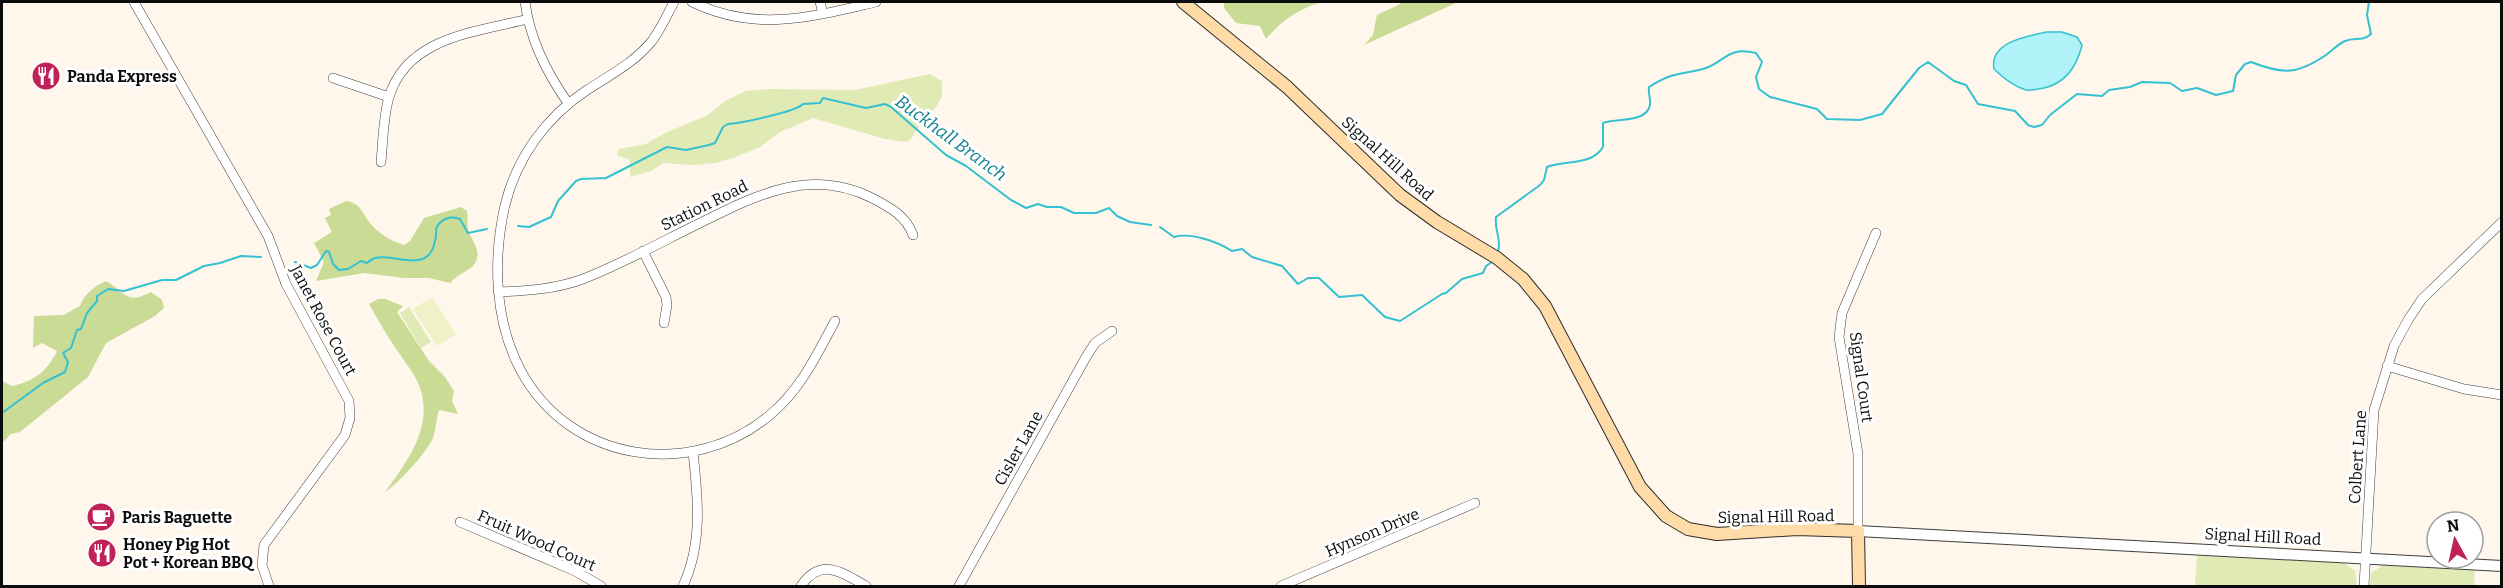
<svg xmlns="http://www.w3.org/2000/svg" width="2503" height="588" font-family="Bitter,serif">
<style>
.green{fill:#e0eab5}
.forest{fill:#c9db94}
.pitch{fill:#eff1c7}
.water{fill:#aff2f8;stroke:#34c1d1;stroke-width:1.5}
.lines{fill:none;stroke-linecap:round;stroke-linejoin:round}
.stream{stroke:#34c1d1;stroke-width:2}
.minor-casing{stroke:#3f3f3f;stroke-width:10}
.tertiary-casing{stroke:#3f3f3f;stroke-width:12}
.secondary-casing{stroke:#2e2e2e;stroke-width:14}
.minor{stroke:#fff;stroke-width:9}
.tertiary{stroke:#fff;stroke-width:10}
.secondary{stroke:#ffdba7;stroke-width:12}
.labels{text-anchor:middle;stroke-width:6;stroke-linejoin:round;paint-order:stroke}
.poi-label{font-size:16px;font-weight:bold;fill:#0c0c0c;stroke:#fff;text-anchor:start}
.street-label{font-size:16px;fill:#0c0c0c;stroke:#fff}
.water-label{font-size:18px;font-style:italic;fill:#128293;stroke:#fff}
</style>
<rect width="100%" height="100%" fill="#fff6ec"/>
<!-- green -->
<path class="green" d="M 930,74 L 942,81 L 942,96 L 936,107 L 917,129 L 911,139 L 906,142 L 885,139 L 813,118 L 780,132 L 760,147 L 736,157 L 716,163 L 693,165 L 663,163 L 651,171 L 630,177 L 630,160 L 617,155 L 619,149 L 646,144 L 665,133 L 708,115 L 725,101 L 746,91 L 769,89 L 855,90 Z
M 409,307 L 431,342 L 421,348 L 400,313 Z
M 2197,554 L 2344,563 L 2355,571 L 2357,586 L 2195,586 Z
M 2385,564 L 2475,570 L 2474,586 L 2370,586 L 2371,573 Z"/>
<!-- forest -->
<path class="forest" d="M 1224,2 L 1321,2 C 1297,10 1282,20 1266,39 L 1260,26 L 1236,23 L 1224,8 Z
M 1400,2 L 1458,2 L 1364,45 L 1373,35 L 1377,15 L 1400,4 Z
M 346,201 C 361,203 362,213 370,223 C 379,234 391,241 404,245 L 410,241 L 424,218 L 461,207 L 467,211 C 468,217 467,224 468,230 C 472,241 484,253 473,266 C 468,271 458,274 450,283 L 429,278 L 404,278 L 364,273 L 316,281 L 324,262 L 314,243 L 332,232 L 325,218 L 331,215 L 329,209 Z
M 106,281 C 126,293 127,305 151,292 L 162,300 L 164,308 L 155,316 L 106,343 L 88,377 L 20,432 L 11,434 L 2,443 L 2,381 L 12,386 C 35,381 47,371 57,351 L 42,343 L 33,348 L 34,316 L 64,315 L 80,306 C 84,294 95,286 106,281 Z
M 378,299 L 385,299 L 403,306 L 397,312 L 429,361 L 445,377 L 454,391 L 452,401 L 458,414 L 439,410 C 436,419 436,429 433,438 C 427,452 398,484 385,492 C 408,461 436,423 418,383 C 414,373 406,364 401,356 C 389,339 379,322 369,304 Z"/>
<!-- pitch -->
<path class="pitch" d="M 432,297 L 456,334 L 437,346 L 413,309 Z"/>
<!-- water -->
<path class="water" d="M 2047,32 L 2062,32 L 2077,37 L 2082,45 C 2077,66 2066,83 2044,88 C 2038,89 2031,91 2026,90 C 2013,86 2003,78 1994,69 C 1989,42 2028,36 2047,32 Z"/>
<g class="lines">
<!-- stream -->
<path class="stream" d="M 518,226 L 529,227 L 551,217 L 558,201 L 576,181 L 581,179 L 606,178 L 667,147 L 686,150 L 709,145 L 715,143 L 723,127 L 728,124 C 741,123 795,112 803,104 L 820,103 L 823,98 L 866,108 L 885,104 L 891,107 L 946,155 L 966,166 L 1011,200 L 1026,208 L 1038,204 L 1047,207 L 1061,207 L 1074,213 L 1096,213 L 1109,208 L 1117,216 L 1130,222 L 1151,225
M 1160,227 L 1174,237 C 1191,232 1218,242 1232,251 L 1242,249 L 1252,257 L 1282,266 L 1298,284 L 1308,278 L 1319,278 L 1339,297 L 1362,295 L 1385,317 L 1400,321 L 1442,294 L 1446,293 L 1462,279 L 1483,273 L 1486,266 L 1492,262
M 1498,252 C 1502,239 1494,230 1496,217 L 1540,185 L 1544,180 L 1547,167 C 1564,160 1592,166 1603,147 L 1603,123 C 1615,118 1647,123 1650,105 C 1651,100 1648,93 1649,87 C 1673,72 1679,75 1703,69 C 1725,63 1726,46 1756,53 L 1762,62 L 1756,77 L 1759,89 L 1770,97 L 1817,109 L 1827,119 L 1860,120 L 1882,114 L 1919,68 L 1928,62 L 1954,81 L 1966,85 L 1978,104 L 2015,111 L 2028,125 L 2034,127 L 2042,125 L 2050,115 L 2077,94 L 2102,96 L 2109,90 L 2130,87 L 2142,82 L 2170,83 L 2182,91 L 2197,88 L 2216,95 L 2233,91 L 2236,75 L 2245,64 L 2251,62 C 2284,75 2298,74 2326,55 C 2333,50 2338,44 2345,41 C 2355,37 2362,42 2371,34 L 2367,15 L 2369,2
M 295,262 L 311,268 L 317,265 L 326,251 L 329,252 L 333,264 L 339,270 L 348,269 L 361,261 L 367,263 C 369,261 372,259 375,258 C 391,253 424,272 433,248 C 435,241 437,237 436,229 C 440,219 451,215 460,219 L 468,233 L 487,229
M 2,413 L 43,383 L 65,372 L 68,362 L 63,353 L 71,348 L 77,330 L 81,329 L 87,313 L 97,301 L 97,296 L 108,289 L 124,291 L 162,280 L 176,280 L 204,266 L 220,263 L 241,256 L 261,257"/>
<!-- minor casing -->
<g class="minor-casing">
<path id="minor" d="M 134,2 L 268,236 L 286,284 L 349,401 L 350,418 L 345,435 L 264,545 L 262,565 L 269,586
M 525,2 C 530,40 546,72 568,103
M 674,2 C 667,15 661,29 652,41 C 634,63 610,75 587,90 C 546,117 517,157 505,205 C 493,258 494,319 520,369 C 569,463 693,481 771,414 C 801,389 817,354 835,321
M 692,2 C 756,33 811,17 876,2
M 820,2 L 823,14
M 333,78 L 389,97
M 381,162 C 383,141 383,118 389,97 C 407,37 476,32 528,19
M 643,251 L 666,297 L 667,305 L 664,323
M 498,292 C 527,291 556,289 583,279 C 624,263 663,241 702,222 C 758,194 812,167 874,199 C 891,208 906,216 913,235
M 2387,366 L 2464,389 L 2502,395
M 460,522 L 575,571 L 601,586
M 1858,531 L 1858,454 L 1839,337 L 1842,313 L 1876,233
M 683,586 C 703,543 698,498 693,452
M 801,586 C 821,556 843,573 866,586
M 959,586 L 1086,357 L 1095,343 L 1112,331
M 1281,586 L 1475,503
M 2364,586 L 2374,410 L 2394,346 L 2408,320 L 2422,299 L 2502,222"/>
</g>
<!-- tertiary casing -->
<g class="tertiary-casing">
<path id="tertiary" d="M 1858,531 L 2502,566"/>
</g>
<!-- secondary casing -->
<g class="secondary-casing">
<path id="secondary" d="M 1183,2 L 1287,87 L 1400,195 L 1437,222 L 1497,258 L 1523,279 L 1545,306 L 1640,487 L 1666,516 L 1688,529 L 1717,534 L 1797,529 L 1858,531 L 1859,586"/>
</g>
<!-- minor -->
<use href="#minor" class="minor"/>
<!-- tertiary -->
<use href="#tertiary" class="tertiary"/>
<!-- secondary -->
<use href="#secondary" class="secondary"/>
</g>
<!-- icons -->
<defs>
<g id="restaurant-disc" transform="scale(1.5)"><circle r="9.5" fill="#c02158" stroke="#fff"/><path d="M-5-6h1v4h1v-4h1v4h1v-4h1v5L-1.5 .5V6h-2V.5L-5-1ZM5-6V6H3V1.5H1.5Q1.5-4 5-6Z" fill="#fff"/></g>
<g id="cafe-disc" transform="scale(1.5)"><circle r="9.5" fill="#c02158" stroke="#fff"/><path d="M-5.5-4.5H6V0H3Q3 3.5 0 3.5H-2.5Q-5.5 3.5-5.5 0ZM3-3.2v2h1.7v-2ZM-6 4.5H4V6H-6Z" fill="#fff"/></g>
</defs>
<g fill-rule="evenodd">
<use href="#restaurant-disc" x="46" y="76"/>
<use href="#cafe-disc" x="101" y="517"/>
<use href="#restaurant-disc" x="102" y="553"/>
</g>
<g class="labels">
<!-- poi labels -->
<g class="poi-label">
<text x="67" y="82">Panda Express</text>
<text x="122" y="523">Paris Baguette</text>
<text x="123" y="550">Honey Pig Hot<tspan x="123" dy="18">Pot + Korean BBQ</tspan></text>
</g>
<!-- street labels -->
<g class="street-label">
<text transform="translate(1388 158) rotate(42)" y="6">Signal Hill Road</text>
<text transform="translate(704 205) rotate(-26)" y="6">Station Road</text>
<text transform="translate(324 320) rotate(62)" y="6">Janet Rose Court</text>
<text transform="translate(1862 377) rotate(82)" y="6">Signal Court</text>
<text transform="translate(1018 448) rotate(-61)" y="6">Cisler Lane</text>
<text transform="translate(2357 457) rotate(-86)" y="6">Colbert Lane</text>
<text transform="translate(1776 516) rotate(-1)" y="6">Signal Hill Road</text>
<text transform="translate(1372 532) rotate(-23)" y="6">Hynson Drive</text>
<text transform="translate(2263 536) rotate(3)" y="6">Signal Hill Road</text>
<text transform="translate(537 540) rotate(24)" y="6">Fruit Wood Court</text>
</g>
<!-- water labels -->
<g class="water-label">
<text transform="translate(951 138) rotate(36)" y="6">Buckhall Branch</text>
</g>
</g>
<!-- border -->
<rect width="2503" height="588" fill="none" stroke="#0c0c0c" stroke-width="6"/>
<!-- north arrow -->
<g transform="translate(2455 540) rotate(352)"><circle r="28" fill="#ffffff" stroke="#9e9e9e" stroke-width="1.5"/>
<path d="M0-4.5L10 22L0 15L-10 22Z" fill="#c02158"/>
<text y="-9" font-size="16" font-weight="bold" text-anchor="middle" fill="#0c0c0c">N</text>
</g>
</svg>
